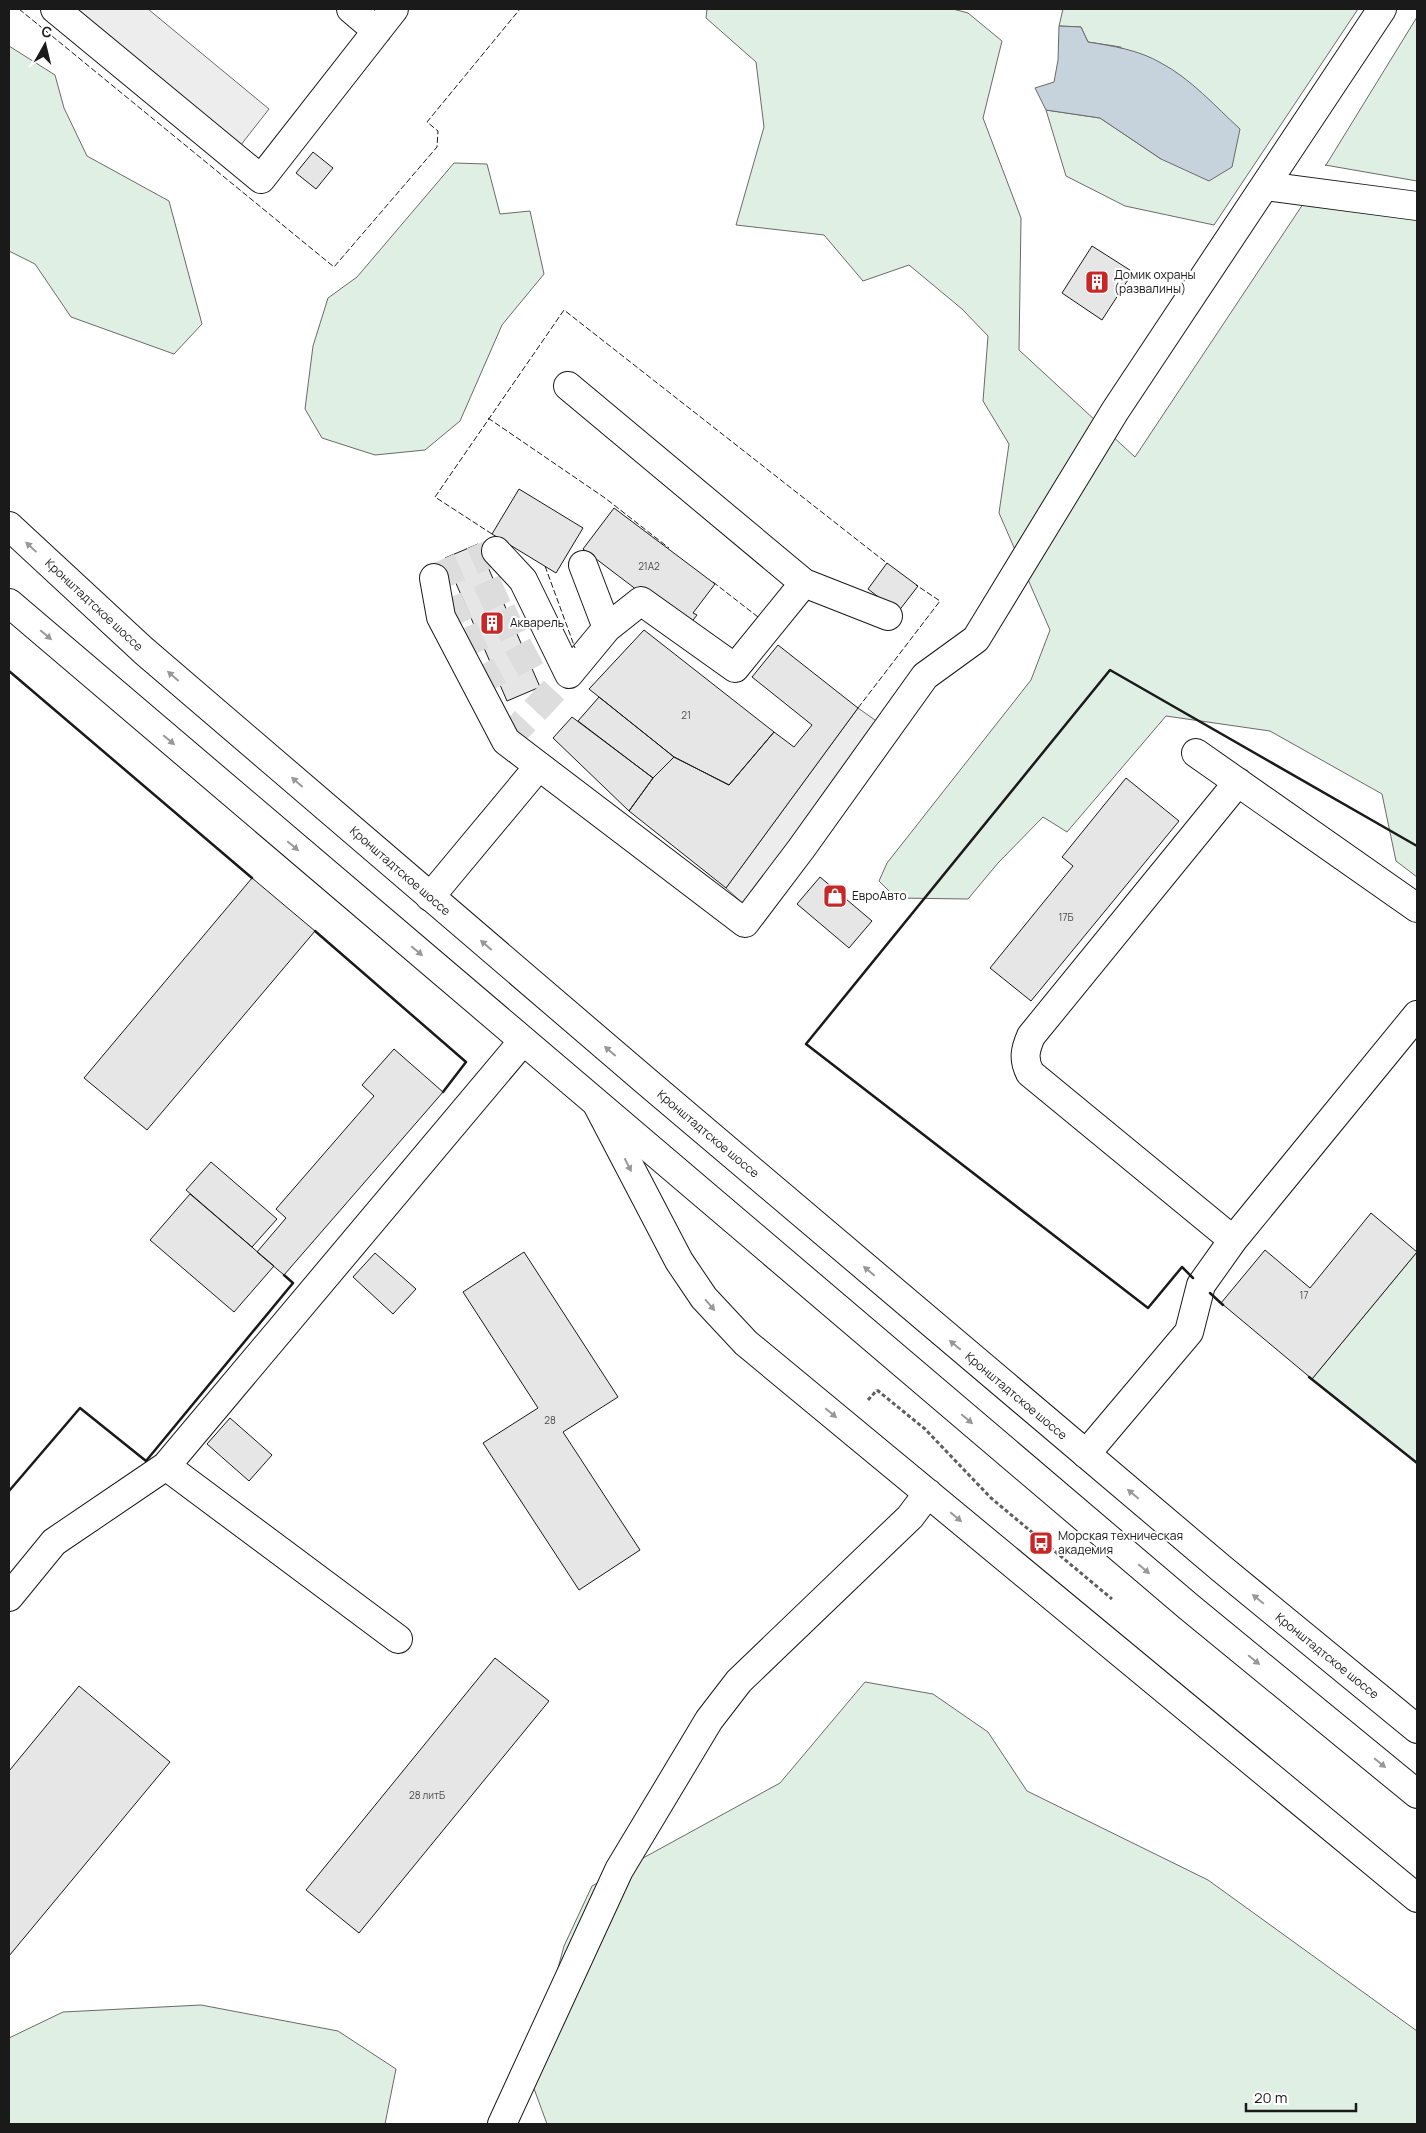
<svg xmlns="http://www.w3.org/2000/svg" width="1426" height="2133" font-family="Manrope,sans-serif">
<style>
.green{fill:#e0efe3;stroke:#6a6a6a}
.parking{fill:#ededed;stroke:#6a6a6a}
.water{fill:#c6d2dc;stroke:#6a6a6a}
.building{fill:#e6e6e6;stroke:#1a1a1a}
.lines{fill:none;stroke-linecap:round;stroke-linejoin:round}
.minor-tunnel{stroke:#ddd;stroke-width:28;stroke-dasharray:28 14;stroke-linecap:butt}
.minor-casing{stroke:#1a1a1a;stroke-width:30}
.major-casing{stroke:#1a1a1a;stroke-width:30}
.path{stroke:#5f5f5f;stroke-width:3;stroke-dasharray:4 2.5;stroke-linecap:butt}
.minor{stroke:#fff;stroke-width:28}
.major{stroke:#fff;stroke-width:28}
.fence{stroke:#1a1a1a;stroke-width:1;stroke-dasharray:6 2.5;stroke-linecap:butt}
.wall{stroke:#1a1a1a;stroke-width:2.5}
.oneway{fill:#989898}
.labels{text-anchor:middle;stroke-width:4;stroke-linejoin:round;paint-order:stroke}
.number-label{font-size:10px;fill:#4d4d4d}
.poi-label{font-size:12px;fill:#1a1a1a;stroke:#fff;text-anchor:start}
.street-label{font-size:12px;fill:#1a1a1a;stroke:#fff}
</style>
<rect width="100%" height="100%" fill="#fff"/>
<!-- green -->
<path class="green" d="M 707,9 L 953,9 L 968,13 L 1002,41 L 983,118 L 1021,218 L 1019,350 L 1135,457 L 1303,204 L 1417,217 L 1417,877 L 1396,861 L 1382,794 L 1270,731 L 1166,716 L 1067,832 L 1043,817 L 998,863 L 968,899 L 896,898 L 879,881 L 887,863 L 1031,680 L 1050,630 L 999,513 L 1009,444 L 983,401 L 988,336 L 962,309 L 909,265 L 863,281 L 824,235 L 736,225 L 764,127 L 756,62 L 706,18 Z
M 1063,9 L 1358,9 L 1214,225 L 1125,206 L 1066,176 L 1046,110 L 1100,118 L 1161,159 L 1121,47 L 1088,42 L 1081,27 L 1059,26 Z
M 1417,17 L 1417,181 L 1325,165 L 1326,165 Z
M 9,46 L 55,75 L 64,108 L 87,156 L 169,201 L 202,324 L 174,354 L 71,317 L 35,264 L 9,251 Z
M 454,163 L 487,164 L 500,214 L 530,211 L 544,274 L 502,325 L 460,421 L 425,450 L 375,455 L 322,438 L 305,409 L 313,346 L 328,298 L 357,277 Z
M 1417,1252 L 1417,1463 L 1312,1379 Z
M 865,1682 L 933,1694 L 988,1732 L 1027,1791 L 1208,1880 L 1417,2031 L 1417,2124 L 547,2124 L 529,2075 L 564,1946 L 592,1886 L 780,1783 Z
M 201,2005 L 338,2031 L 396,2069 L 385,2124 L 9,2124 L 9,2038 L 63,2012 Z"/>
<!-- parking -->
<path class="parking" d="M 70,9 L 148,9 L 269,109 L 233,155 Z
M 858,708 L 882,725 L 748,908 L 726,888 Z"/>
<!-- water -->
<path class="water" d="M 1059,26 L 1081,27 L 1088,42 C 1113,46 1139,50 1161,63 C 1190,78 1216,107 1240,129 L 1232,167 L 1209,181 L 1161,159 L 1100,118 L 1046,110 L 1035,88 L 1054,82 L 1058,60 Z"/>
<!-- building -->
<path class="building" d="M 313,152 L 333,168 L 316,189 L 296,173 Z
M 1092,246 L 1133,272 L 1102,320 L 1062,293 Z
M 519,489 L 583,528 L 556,573 L 492,534 Z
M 614,508 L 715,584 L 693,613 L 697,615 L 687,628 L 583,549 Z
M 478,544 L 540,687 L 507,701 L 445,558 Z
M 887,563 L 918,586 L 898,612 L 868,589 Z
M 644,630 L 774,732 L 729,785 L 674,757 L 589,689 Z
M 778,645 L 858,708 L 726,888 L 629,811 L 653,778 L 674,757 L 729,785 L 774,732 L 794,747 L 812,725 L 752,677 Z
M 599,697 L 674,757 L 653,778 L 578,721 Z
M 572,717 L 653,778 L 629,811 L 553,738 Z
M 1126,778 L 1179,821 L 1031,1001 L 990,968 L 1073,866 L 1062,857 Z
M 820,877 L 872,921 L 849,948 L 797,904 Z
M 252,878 L 315,931 L 147,1130 L 84,1078 Z
M 394,1049 L 443,1092 L 284,1275 L 257,1252 L 286,1218 L 276,1209 L 374,1096 L 362,1085 Z
M 211,1162 L 277,1219 L 252,1247 L 186,1190 Z
M 190,1194 L 274,1266 L 234,1312 L 150,1240 Z
M 1371,1213 L 1417,1252 L 1312,1379 L 1221,1303 L 1265,1250 L 1310,1288 Z
M 524,1252 L 618,1397 L 563,1432 L 640,1550 L 579,1590 L 483,1443 L 538,1408 L 463,1292 Z
M 375,1253 L 416,1289 L 393,1314 L 353,1277 Z
M 230,1418 L 272,1455 L 249,1481 L 207,1444 Z
M 495,1658 L 549,1701 L 359,1933 L 306,1890 Z
M 79,1686 L 170,1762 L 9,1956 L 9,1771 Z"/>
<g class="lines">
<!-- minor-tunnel -->
<path class="minor-tunnel" d="M 434,578 L 496,551
M 441,617 L 523,580
M 457,647 L 537,609
M 475,684 L 553,642
M 506,741 L 569,674"/>
<!-- minor casing -->
<g class="minor-casing">
<path id="minor" d="M 55,9 L 261,179 L 394,9
M 351,9 L 377,31
M 1265,186 L 1417,206
M 568,386 L 804,583 L 888,616
M 496,551 L 523,580 L 569,674 L 607,628
M 583,565 L 607,628 L 641,601 L 735,668 L 804,583
M 434,578 L 441,617 L 506,741 L 745,923 L 801,849 L 925,676 L 976,639 L 1115,411 L 1382,9
M 1196,753 L 1417,908
M 430,897 L 539,766
M 598,1106 L 679,1261 L 704,1298 L 746,1343 L 1417,1898
M 1233,1240 L 1030,1073 C 1023,1059 1025,1050 1031,1036 L 1238,782
M 1086,1454 L 1189,1332 L 1201,1285 L 1233,1240 L 1417,1015
M 9,1597 L 54,1542 L 166,1466
M 398,1639 L 166,1466 L 523,1041
M 502,2124 L 619,1870 L 709,1720 L 739,1681 L 910,1517 L 928,1493"/>
</g>
<!-- major casing -->
<g class="major-casing">
<path id="major" d="M 9,526 L 144,651 L 647,1082 L 1222,1569 L 1417,1729
M 9,603 L 1189,1607 L 1417,1794"/>
</g>
<!-- path -->
<path class="path" d="M 877,1390 L 925,1429 L 991,1498 L 1112,1599
M 868,1400 L 877,1390"/>
<!-- minor -->
<use href="#minor" class="minor"/>
<!-- major -->
<use href="#major" class="major"/>
<!-- fence -->
<path class="fence" d="M 19,9 L 334,267 L 437,147 L 438,131 L 427,122 L 520,9
M 488,418 L 605,498 L 669,548
M 492,534 L 435,497 L 564,310 L 888,564
M 545,566 L 575,648
M 713,582 L 758,617
M 858,708 L 940,601 L 916,585"/>
<!-- wall -->
<path class="wall" d="M 9,671 L 252,878
M 315,931 L 466,1062 L 443,1092
M 1193,1278 L 1182,1267 L 1148,1308 L 806,1044 L 1110,670 L 1417,846
M 1210,1293 L 1223,1305
M 1309,1377 L 1417,1463
M 9,1491 L 80,1408 L 146,1461 L 293,1283 L 284,1275"/>
</g>
<!-- one-way arrows -->
<defs><path id="oneway-solid" d="M-6-.8H1V-3.2L6.5 0L1 3.2V.8H-6Z" transform="scale(1.25)"/></defs>
<g class="oneway">
<use href="#oneway-solid" transform="translate(31 547) rotate(-137)"/>
<use href="#oneway-solid" transform="translate(46 635) rotate(40)"/>
<use href="#oneway-solid" transform="translate(173 676) rotate(-139)"/>
<use href="#oneway-solid" transform="translate(169 740) rotate(40)"/>
<use href="#oneway-solid" transform="translate(297 782) rotate(-139)"/>
<use href="#oneway-solid" transform="translate(293 846) rotate(40)"/>
<use href="#oneway-solid" transform="translate(486 945) rotate(-139)"/>
<use href="#oneway-solid" transform="translate(417 951) rotate(40)"/>
<use href="#oneway-solid" transform="translate(610 1051) rotate(-139)"/>
<use href="#oneway-solid" transform="translate(628 1165) rotate(63)"/>
<use href="#oneway-solid" transform="translate(869 1271) rotate(-140)"/>
<use href="#oneway-solid" transform="translate(710 1305) rotate(49)"/>
<use href="#oneway-solid" transform="translate(955 1345) rotate(-140)"/>
<use href="#oneway-solid" transform="translate(831 1413) rotate(40)"/>
<use href="#oneway-solid" transform="translate(967 1419) rotate(40)"/>
<use href="#oneway-solid" transform="translate(1133 1494) rotate(-140)"/>
<use href="#oneway-solid" transform="translate(956 1517) rotate(40)"/>
<use href="#oneway-solid" transform="translate(1144 1569) rotate(40)"/>
<use href="#oneway-solid" transform="translate(1258 1599) rotate(-141)"/>
<use href="#oneway-solid" transform="translate(1254 1660) rotate(39)"/>
<use href="#oneway-solid" transform="translate(1380 1763) rotate(39)"/>
</g>
<!-- icons -->
<defs>
<g id="building-square" transform="scale(1.25)"><rect x="-9" y="-9" width="18" height="18" rx="4" fill="#c62828" stroke="#fff"/><path d="M-4-6H4V6H1V3H-1V6H-4ZM-2.5-4.3h1.7v1.8h-1.7ZM.8-4.3h1.7v1.8H.8ZM-2.5-1h1.7V.8h-1.7ZM.8-1h1.7V.8H.8Z" fill="#fff"/></g>
<g id="shop-square" transform="scale(1.25)"><rect x="-9" y="-9" width="18" height="18" rx="4" fill="#c62828" stroke="#fff"/><path d="M-5-2.5h2.3a2.7 3.5 0 0 1 5.4 0H5L5.5 6h-11ZM-1.5-2.5h3a1.5 2.3 0 0 0-3 0Z" fill="#fff"/></g>
<g id="bus-square" transform="scale(1.25)"><rect x="-9" y="-9" width="18" height="18" rx="4" fill="#c62828" stroke="#fff"/><path d="M-5-6H5V4H4V6H2V4H-2V6H-4V4H-5ZM-3.5-4V0h7V-4ZM-3.5 1.2v1.5H-2V1.2ZM2 1.2v1.5H3.5V1.2Z" fill="#fff"/></g>
</defs>
<g fill-rule="evenodd">
<use href="#building-square" x="1097" y="282"/>
<use href="#building-square" x="492" y="623"/>
<use href="#shop-square" x="835" y="896"/>
<use href="#bus-square" x="1041" y="1543"/>
</g>
<g class="labels">
<!-- number labels -->
<g class="number-label">
<text x="649" y="570">21А2</text>
<text x="686" y="719">21</text>
<text x="1066" y="921">17Б</text>
<text x="1304" y="1299">17</text>
<text x="550" y="1424">28</text>
<text x="427" y="1799">28 литБ</text>
</g>
<!-- poi labels -->
<g class="poi-label">
<text x="1114" y="279">Домик охраны<tspan x="1114" dy="14">(развалины)</tspan></text>
<text x="510" y="627">Акварель</text>
<text x="852" y="900">ЕвроАвто</text>
<text x="1058" y="1540">Морская техническая<tspan x="1058" dy="14">академия</tspan></text>
</g>
<!-- street labels -->
<g class="street-label">
<text transform="translate(94 605) rotate(43)" y="4">Кронштадтское шоссе</text>
<text transform="translate(400 871) rotate(41)" y="4">Кронштадтское шоссе</text>
<text transform="translate(708 1134) rotate(40)" y="4">Кронштадтское шоссе</text>
<text transform="translate(1016 1396) rotate(40)" y="4">Кронштадтское шоссе</text>
<text transform="translate(1327 1656) rotate(39)" y="4">Кронштадтское шоссе</text>
</g>
</g>
<!-- border -->
<rect width="1426" height="2133" fill="none" stroke="#1a1a1a" stroke-width="20"/>
<!-- north arrow -->
<g transform="translate(45 45) rotate(8)" stroke="#ffffff" stroke-width="4" paint-order="stroke">
<path d="M0-4L9 19L0 12L-9 19Z" fill="#1a1a1a"/>
<text y="-8" font-size="14" font-weight="bold" text-anchor="middle" fill="#1a1a1a">С</text>
</g>
<!-- scale -->
<path d="M1246 2103v8h110v-8" fill="none" stroke="#1a1a1a" stroke-width="2.5"/>
<text x="1254" y="2103" font-size="15" fill="#1a1a1a" stroke="#ffffff" stroke-width="4" paint-order="stroke">20 m</text>
</svg>
